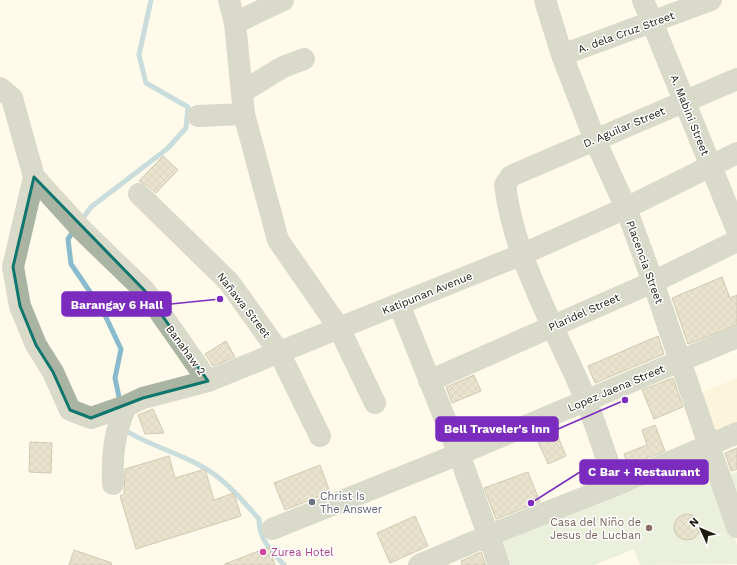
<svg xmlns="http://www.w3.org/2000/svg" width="737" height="565" font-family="'Work Sans',sans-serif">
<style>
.built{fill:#faefcb}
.park{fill:#d1e5ca}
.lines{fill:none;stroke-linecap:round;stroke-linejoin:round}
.stream{stroke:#88bbcd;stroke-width:5}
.building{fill:url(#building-cross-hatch);stroke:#978f75}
.minor{stroke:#aab4a2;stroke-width:22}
.marked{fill:none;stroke:#0f766e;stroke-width:3;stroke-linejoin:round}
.worship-dot{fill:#6b7280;stroke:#fff;stroke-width:1.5}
.education-dot{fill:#8d6e63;stroke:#fff;stroke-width:1.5}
.hotel-dot{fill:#d1479c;stroke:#fff;stroke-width:1.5}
.labels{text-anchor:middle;stroke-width:3;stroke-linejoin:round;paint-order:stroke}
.street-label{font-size:11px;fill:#1d1a10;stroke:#fff}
.worship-label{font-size:11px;fill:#5b616d;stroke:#fff;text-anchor:start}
.education-label{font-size:11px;fill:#785e54;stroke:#fff;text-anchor:end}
.hotel-label{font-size:11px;fill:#b23c85;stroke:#fff;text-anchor:start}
.leader{fill:none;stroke:#7b2cbf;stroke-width:1.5}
.callout-dot{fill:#7b2cbf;stroke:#fff;stroke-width:1.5}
.callout{fill:#7b2cbf;stroke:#7b2cbf;stroke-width:1.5}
.callout-label{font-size:12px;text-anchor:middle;font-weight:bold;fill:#fff}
</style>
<defs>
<pattern id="building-cross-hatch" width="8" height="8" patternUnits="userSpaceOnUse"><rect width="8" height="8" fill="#cec7ab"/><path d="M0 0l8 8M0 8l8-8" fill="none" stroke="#b0aa92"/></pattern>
</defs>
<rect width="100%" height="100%" fill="#fffae9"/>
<!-- built -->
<path class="built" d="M 737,378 L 737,428 L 714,437 L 697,394 Z"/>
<!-- park -->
<path class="park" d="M 706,454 L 737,545 L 737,564 L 640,565 L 634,549 L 594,565 L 511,565 L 500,537 Z
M 737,472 L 737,507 L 726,475 Z"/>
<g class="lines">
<!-- stream -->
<path class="stream" d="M 81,221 L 91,207 L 167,149 L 186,128 L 188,107 L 146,83 L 139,55 L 151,0
M 75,229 L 68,239 L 71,264 L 103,311 L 121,349 L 115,378 L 120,402
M 123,429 C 148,445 176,452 201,466 C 224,478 242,500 259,519 C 259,540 271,550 284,565"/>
</g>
<!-- building -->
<path class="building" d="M 163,156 L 178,170 L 156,193 L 147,185 L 139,181 Z
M 722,277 L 730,298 L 737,295 L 737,325 L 688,344 L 672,298 Z
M 658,336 L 664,354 L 595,383 L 588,366 Z
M 226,341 L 235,357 L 213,366 L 205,354 Z
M 474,375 L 481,391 L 452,403 L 446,387 Z
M 673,378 L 683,407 L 654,419 L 642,390 Z
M 153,409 L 164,433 L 145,434 L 138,415 Z
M 655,425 L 665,451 L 628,466 L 624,454 L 647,445 L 642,430 Z
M 554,427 L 566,456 L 548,464 L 535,435 Z
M 30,442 L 52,443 L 51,473 L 29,472 Z
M 737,448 L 737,469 L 731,471 L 725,453 Z
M 169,456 L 175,478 L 205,469 L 214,500 L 234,493 L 241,516 L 136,549 L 120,496 L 124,494 L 125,469 Z
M 320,465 L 330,492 L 285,510 L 274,483 Z
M 528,472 L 540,502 L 496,519 L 484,488 Z
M674 527a13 13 0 1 1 26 0a13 13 0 1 1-26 0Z
M 415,516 L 428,546 L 390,563 L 377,533 Z
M 269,547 L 275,565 L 225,565 L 225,564 Z
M 74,550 L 112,563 L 111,565 L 69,565 Z
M 481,552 L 486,565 L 462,565 L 461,561 Z"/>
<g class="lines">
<!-- minor -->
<path class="minor" d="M 229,0 L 235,23 L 244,114 L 278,240 L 339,328 L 375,403
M 545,0 L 562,55 L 595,140 L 626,208 L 653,282 L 737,527
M 643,0 L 737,230
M 235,23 L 283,0
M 562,55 L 711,0
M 0,88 L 12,98 L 34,177 L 83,231 L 145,291 L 208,381
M 242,92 L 283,67 L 304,59
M 198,116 L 244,114
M 34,177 L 13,267 L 20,306 L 36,345 L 53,372 L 70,410 L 91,418 L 126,406
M 139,194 L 229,282 L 279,352 L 320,436
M 399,304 L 459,454 L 499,565
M 429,381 L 653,282 L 737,241
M 113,484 C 112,455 114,433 126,406 L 143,398 L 208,381 L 523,254 L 626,208 L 737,153
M 616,485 C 606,457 597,428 586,400 C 557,331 514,259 505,185 L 511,176 L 737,79
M 272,529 L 459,454 L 737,337
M 419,565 L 487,536 L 616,485 L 737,433"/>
</g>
<!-- marked area -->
<path d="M0 0H737V565H0ZM 34,177 L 145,291 L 208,381 L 143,398 L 91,418 L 70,410 L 53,372 L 36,345 L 20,306 L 13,267 Z" fill="#fffae9" fill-opacity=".55" fill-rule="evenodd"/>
<path class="marked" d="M 34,177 L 145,291 L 208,381 L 143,398 L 91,418 L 70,410 L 53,372 L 36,345 L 20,306 L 13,267 Z"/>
<!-- markers -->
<circle class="worship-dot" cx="312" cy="502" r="4"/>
<circle class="education-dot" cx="649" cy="528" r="4"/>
<circle class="hotel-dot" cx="263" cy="552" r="4"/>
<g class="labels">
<!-- street labels -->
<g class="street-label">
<text transform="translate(626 32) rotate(-20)" y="4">A. dela Cruz Street</text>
<text transform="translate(690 115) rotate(68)" y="4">A. Mabini Street</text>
<text transform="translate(624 127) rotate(-23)" y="4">D. Aguilar Street</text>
<text transform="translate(645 262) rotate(70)" y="4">Placencia Street</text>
<text transform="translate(427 293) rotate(-22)" y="4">Katipunan Avenue</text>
<text transform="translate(244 305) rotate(52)" y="4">Nañawa Street</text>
<text transform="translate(584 312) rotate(-24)" y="4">Plaridel Street</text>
<text transform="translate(186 350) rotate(54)" y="4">Banahaw 2</text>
<text transform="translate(616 388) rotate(-23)" y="4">Lopez Jaena Street</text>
</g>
<!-- worship labels -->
<g class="worship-label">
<text x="320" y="500">Christ Is<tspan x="320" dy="13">The Answer</tspan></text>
</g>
<!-- education labels -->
<g class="education-label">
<text x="641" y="526">Casa del Niño de<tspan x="641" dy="13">Jesus de Lucban</tspan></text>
</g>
<!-- hotel labels -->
<g class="hotel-label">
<text x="271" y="556">Zurea Hotel</text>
</g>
</g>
<!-- callouts -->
<path class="leader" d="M220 299L171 304M625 400L558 429M531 503L580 472"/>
<g class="callout-dot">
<circle cx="220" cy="299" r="4"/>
<circle cx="625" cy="400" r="4"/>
<circle cx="531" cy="503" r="4"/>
</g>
<g class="callout">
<rect x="62" y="292" width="109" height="24" rx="4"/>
<rect x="436" y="417" width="122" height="24" rx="4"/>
<rect x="580" y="460" width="128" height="24" rx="4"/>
</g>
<g class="callout-label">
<text x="117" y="309">Barangay 6 Hall</text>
<text x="497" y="433">Bell Traveler's Inn</text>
<text x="644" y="476">C Bar + Restaurant</text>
</g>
<!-- north arrow -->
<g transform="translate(701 529) rotate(314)" stroke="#ffffff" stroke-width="3" paint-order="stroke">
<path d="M0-3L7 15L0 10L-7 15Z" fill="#1d1a10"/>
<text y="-6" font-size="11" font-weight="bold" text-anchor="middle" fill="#1d1a10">N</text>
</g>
</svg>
